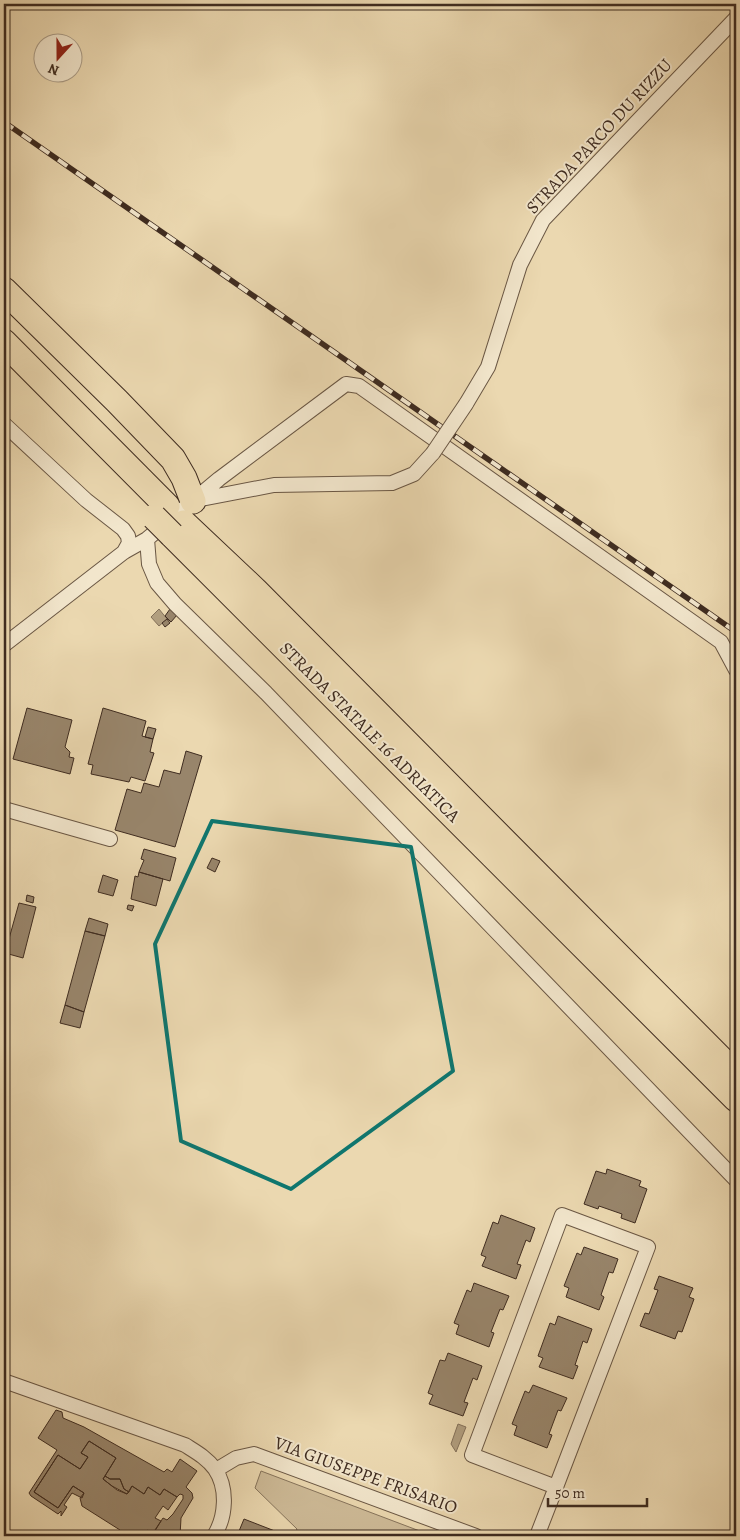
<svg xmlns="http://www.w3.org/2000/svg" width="740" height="1540" font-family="Alegreya,serif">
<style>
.green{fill:#cebb98;stroke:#86745c}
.water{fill:#b19e7f;stroke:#837059}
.building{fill:#98856b;stroke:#3f2c20}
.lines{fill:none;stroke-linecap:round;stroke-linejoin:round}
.street-casing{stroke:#6a5744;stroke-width:16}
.highway-casing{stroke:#3f2c20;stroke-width:27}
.street{stroke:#f2e6cc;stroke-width:14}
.highway{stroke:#ebd8b0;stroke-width:25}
.rail-casing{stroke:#3f2c20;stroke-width:5.5}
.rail{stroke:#f2e6cc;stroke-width:4;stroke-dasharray:11;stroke-linecap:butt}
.street-bridge-casing{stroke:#6a5744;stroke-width:16;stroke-linecap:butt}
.highway-bridge-casing{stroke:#3f2c20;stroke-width:27;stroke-linecap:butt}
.street-bridge{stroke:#f2e6cc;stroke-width:14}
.highway-bridge{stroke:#ebd8b0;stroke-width:25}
.marked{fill:none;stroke:#0f766e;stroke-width:4;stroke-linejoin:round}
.labels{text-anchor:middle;stroke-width:4;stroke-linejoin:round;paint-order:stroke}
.street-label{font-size:18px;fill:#3f2c20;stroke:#f2e6cc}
</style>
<rect width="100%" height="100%" fill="#ebd8b0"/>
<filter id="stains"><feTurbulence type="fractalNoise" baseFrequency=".004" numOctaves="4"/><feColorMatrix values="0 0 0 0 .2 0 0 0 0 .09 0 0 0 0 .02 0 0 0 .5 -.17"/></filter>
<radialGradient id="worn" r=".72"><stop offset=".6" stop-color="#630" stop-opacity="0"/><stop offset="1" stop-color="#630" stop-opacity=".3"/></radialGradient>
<!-- green -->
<path class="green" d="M 261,1471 L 433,1536 L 294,1536 L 297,1529 L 255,1488 Z"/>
<!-- water -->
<path class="water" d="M 159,609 L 167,619 L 159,626 L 151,617 Z
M 458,1424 L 466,1427 L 456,1452 L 451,1444 Z"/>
<!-- building -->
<path class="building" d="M 170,609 L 177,615 L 171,622 L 165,616 Z
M 167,619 L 170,623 L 165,627 L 162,623 Z
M 27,708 L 72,720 L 65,747 L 70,752 L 69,757 L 74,758 L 70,774 L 13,759 Z
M 103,708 L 146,721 L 142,736 L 153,739 L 150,752 L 154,753 L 145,781 L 131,777 L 129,782 L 91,774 L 93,765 L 88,764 Z
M 148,727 L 156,729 L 153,739 L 145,737 Z
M 186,751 L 202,756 L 175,847 L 115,830 L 127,789 L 141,793 L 144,783 L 159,787 L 164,770 L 180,774 Z
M 4,813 L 9,814 L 4,831 Z
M 144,849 L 176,858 L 170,881 L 139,872 L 144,860 L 141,859 Z
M 212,858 L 220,861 L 215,872 L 207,868 Z
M 139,872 L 163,879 L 156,906 L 131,899 L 135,876 L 138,877 Z
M 103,875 L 118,880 L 113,896 L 98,892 Z
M 27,895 L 34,897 L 33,903 L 26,901 Z
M 19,903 L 36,907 L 23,958 L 5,953 Z
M 128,905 L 134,906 L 132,911 L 127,909 Z
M 89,918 L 108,924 L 105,936 L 85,931 Z
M 85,931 L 105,936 L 84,1012 L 65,1005 Z
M 65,1005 L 84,1012 L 80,1028 L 60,1023 Z
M 607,1169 L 641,1181 L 639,1186 L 647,1189 L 635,1223 L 621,1218 L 622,1214 L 599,1206 L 598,1209 L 584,1204 L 596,1171 L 606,1174 Z
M 501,1215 L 535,1228 L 530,1242 L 526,1240 L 517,1264 L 521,1265 L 516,1279 L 482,1266 L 486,1257 L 481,1255 L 493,1222 L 498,1224 Z
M 584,1247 L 618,1259 L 613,1273 L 609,1272 L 601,1295 L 604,1297 L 599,1310 L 566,1297 L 569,1288 L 564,1286 L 577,1253 L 581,1255 Z
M 659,1276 L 693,1288 L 689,1297 L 694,1299 L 682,1332 L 678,1331 L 675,1339 L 640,1326 L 645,1313 L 649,1314 L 658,1290 L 654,1289 Z
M 474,1283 L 509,1296 L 503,1310 L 500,1309 L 491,1332 L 494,1333 L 489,1347 L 456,1334 L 459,1325 L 454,1323 L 467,1290 L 471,1292 Z
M 558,1316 L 592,1329 L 587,1343 L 583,1341 L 575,1365 L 578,1366 L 573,1379 L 539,1367 L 543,1358 L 538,1356 L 550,1323 L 555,1325 Z
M 448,1353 L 482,1366 L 477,1380 L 473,1378 L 464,1402 L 468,1403 L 463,1416 L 429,1404 L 433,1395 L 428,1393 L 440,1360 L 445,1361 Z
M 533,1385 L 567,1398 L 561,1411 L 558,1410 L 549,1434 L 552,1435 L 547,1448 L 514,1435 L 517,1426 L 512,1424 L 525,1391 L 529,1393 Z
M 56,1410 L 62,1412 L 63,1418 L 84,1427 L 164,1472 L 167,1469 L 172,1472 L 180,1459 L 197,1471 L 186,1487 L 192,1493 L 193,1498 L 181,1518 L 180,1536 L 151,1536 L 163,1518 L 167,1520 L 173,1514 L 183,1499 L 183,1495 L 180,1494 L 177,1497 L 164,1489 L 160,1495 L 148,1487 L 144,1494 L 132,1486 L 129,1492 L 124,1489 L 120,1479 L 110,1479 L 105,1476 L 116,1458 L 89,1441 L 81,1453 L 88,1457 L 80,1469 L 58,1455 L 34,1492 L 58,1508 L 73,1486 L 84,1493 L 82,1498 L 72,1493 L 64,1505 L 67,1507 L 61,1516 L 61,1511 L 58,1514 L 31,1496 L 29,1493 L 57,1450 L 38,1438 Z
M 89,1441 L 116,1458 L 103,1479 L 117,1490 L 127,1494 L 132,1486 L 144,1494 L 148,1487 L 160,1495 L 164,1489 L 177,1497 L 168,1510 L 163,1506 L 155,1518 L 161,1521 L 153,1534 L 147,1530 L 143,1536 L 117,1536 L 120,1530 L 82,1506 L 80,1498 L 84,1493 L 73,1486 L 58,1508 L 34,1492 L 58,1455 L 80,1469 L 88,1457 L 81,1453 Z
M 105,1476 L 110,1479 L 120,1479 L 124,1489 L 129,1492 L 127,1494 L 112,1486 L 103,1479 Z
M 244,1519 L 280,1533 L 279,1536 L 237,1536 Z"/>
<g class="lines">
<!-- street casing -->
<g class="street-casing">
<path id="street" d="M 466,404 L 488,367 L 520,265 L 543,220 L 736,18
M 4,424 L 86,500 L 123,529 L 128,536 L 129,543 L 124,552
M 196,500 L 274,485 L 392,483 L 414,474 L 433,453
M 147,539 L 149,564 L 157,583 L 175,604 L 266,693 L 736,1180
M 4,645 L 124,552 L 147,539 L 219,479 L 346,384 L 359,386 L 721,642 L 736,670
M 4,809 L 110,839
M 4,1381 L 185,1445 C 196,1452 207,1458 215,1469 C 228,1488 226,1517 214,1536
M 216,1470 L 236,1458 L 254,1454 L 476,1536
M 537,1536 L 556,1487 L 648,1247 L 562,1215 L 472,1455 L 556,1487"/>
</g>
<!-- highway casing -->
<g class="highway-casing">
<path id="highway" d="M 4,290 L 117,401 L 173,459 L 184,478 L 193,501
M 4,342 L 167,506
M 184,523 L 255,590 L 726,1064
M 172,535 L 736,1099"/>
</g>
<!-- street -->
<use href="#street" class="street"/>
<!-- highway -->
<use href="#highway" class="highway"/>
<!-- rail casing -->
<g class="rail-casing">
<path id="rail" d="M 4,122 L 736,632"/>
</g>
<!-- rail -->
<use href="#rail" class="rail"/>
<!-- street-bridge casing -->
<g class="street-bridge-casing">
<path id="street-bridge" d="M 433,453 L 466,404"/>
</g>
<!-- highway-bridge casing -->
<g class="highway-bridge-casing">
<path id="highway-bridge" d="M 154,517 L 172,535"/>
</g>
<!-- street-bridge -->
<use href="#street-bridge" class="street-bridge"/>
<!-- highway-bridge -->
<use href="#highway-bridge" class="highway-bridge"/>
</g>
<!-- marked area -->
<path class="marked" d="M 212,821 L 411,847 L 453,1071 L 291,1189 L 181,1141 L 155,944 Z"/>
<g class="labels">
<!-- street labels -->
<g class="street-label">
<text transform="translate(599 136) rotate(-47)" y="6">STRADA PARCO DU RIZZU</text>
<text transform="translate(370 732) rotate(45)" y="6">STRADA STATALE 16 ADRIATICA</text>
<text transform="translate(366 1475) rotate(20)" y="6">VIA GIUSEPPE FRISARIO</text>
</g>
</g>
<!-- margin -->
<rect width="740" height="1540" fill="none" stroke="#ebd8b0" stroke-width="20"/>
<rect x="5" y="5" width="730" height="1530" fill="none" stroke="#3f2c20" stroke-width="2.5"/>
<rect x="10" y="10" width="720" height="1520" fill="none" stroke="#3f2c20"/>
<!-- north arrow -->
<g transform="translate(58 58) rotate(201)"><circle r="24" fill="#f2e6cc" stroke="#aa9c87"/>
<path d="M0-4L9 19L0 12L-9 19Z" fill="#8f2418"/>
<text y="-8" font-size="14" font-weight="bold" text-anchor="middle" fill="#3f2c20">N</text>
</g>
<!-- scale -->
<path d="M548 1498v8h99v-8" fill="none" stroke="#3f2c20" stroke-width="2.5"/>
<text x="555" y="1498" font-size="15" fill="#3f2c20" stroke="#f2e6cc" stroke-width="4" paint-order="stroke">50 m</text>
<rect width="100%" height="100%" filter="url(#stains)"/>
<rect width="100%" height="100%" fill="url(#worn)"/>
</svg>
